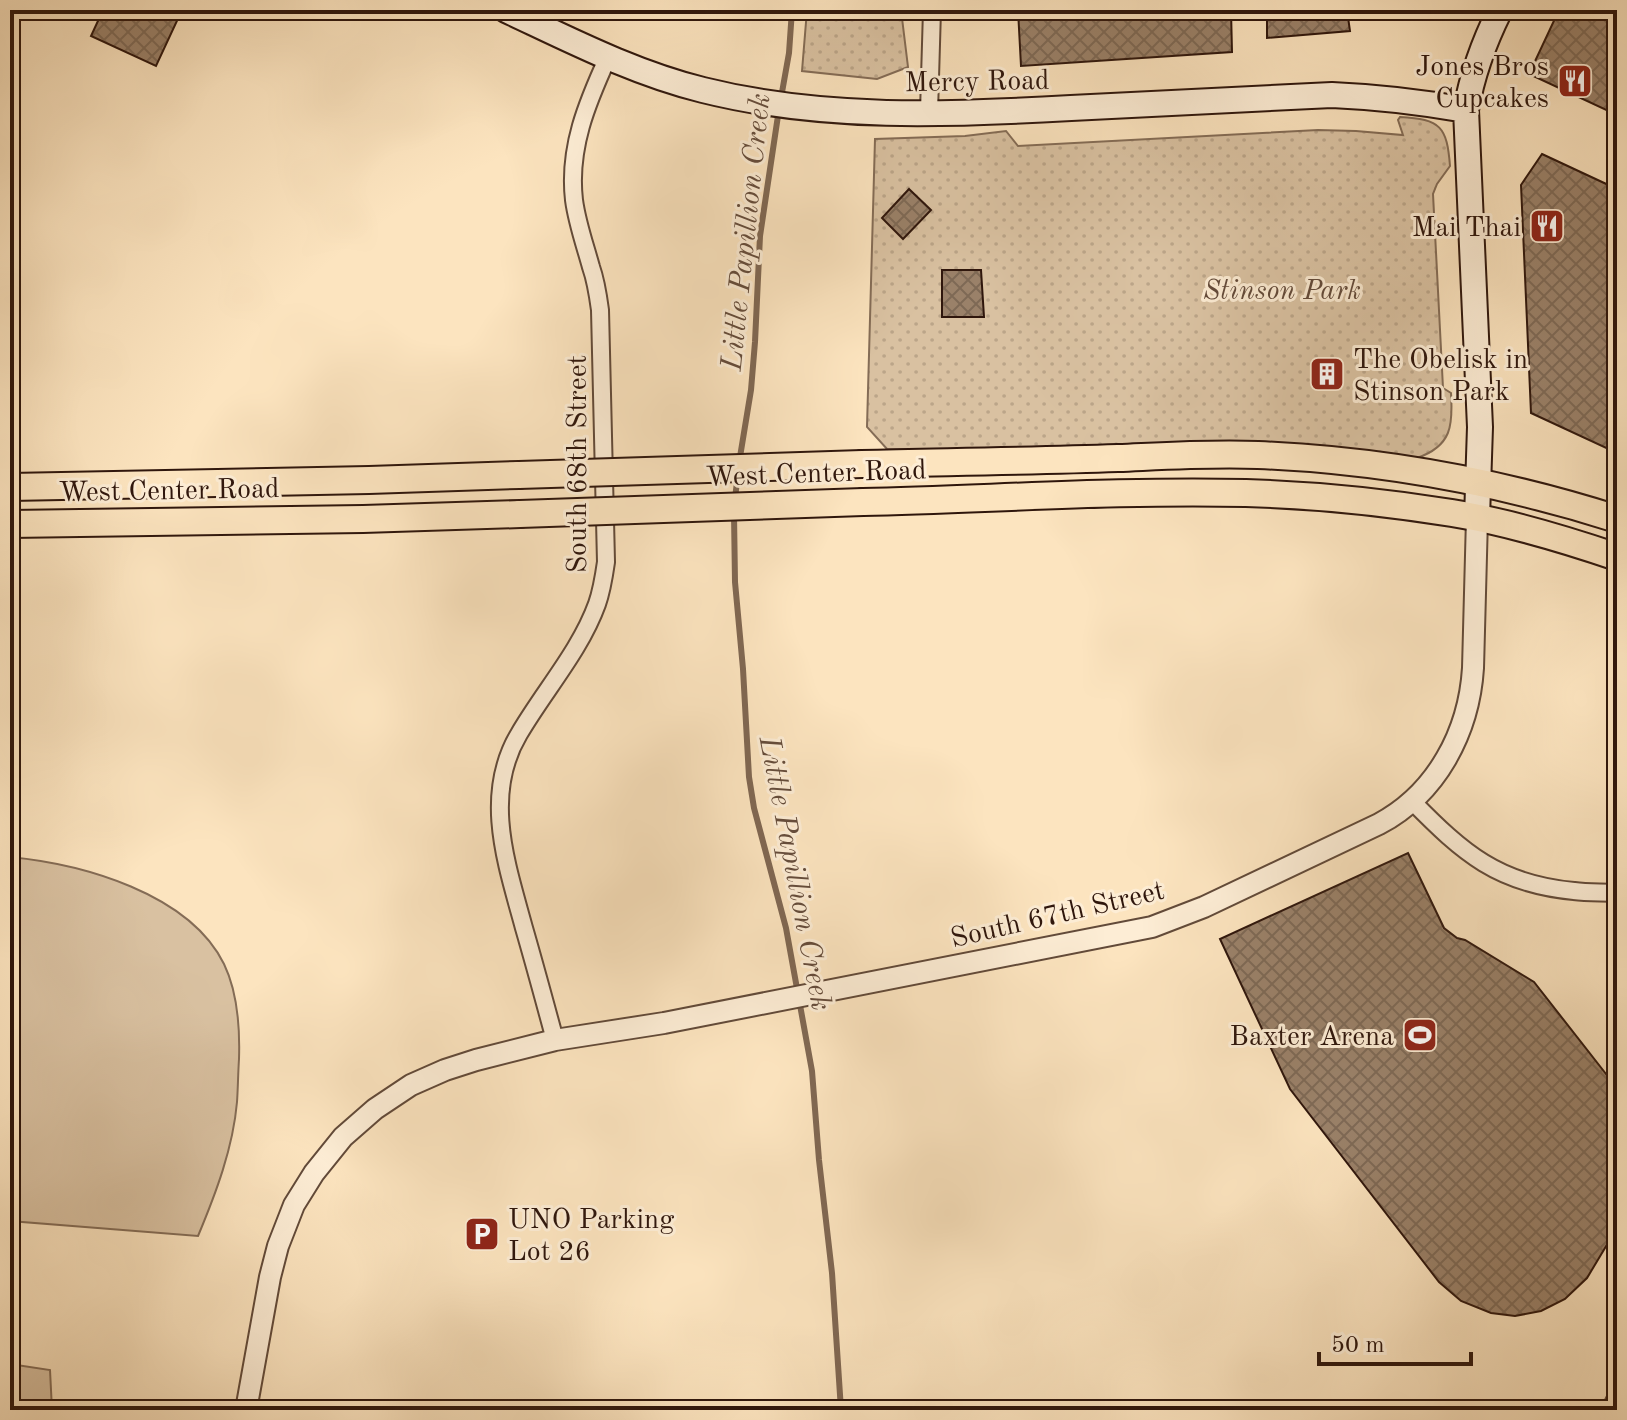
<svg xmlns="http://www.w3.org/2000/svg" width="1627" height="1420" font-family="'Old Standard TT',serif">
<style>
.grass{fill:url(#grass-dots);stroke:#846c56;stroke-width:2}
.garden{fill:#d9c1a1;stroke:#846c56;stroke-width:2}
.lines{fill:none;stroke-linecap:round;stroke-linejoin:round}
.stream{stroke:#806853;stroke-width:6}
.building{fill:url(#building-cross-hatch);stroke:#2f160c;stroke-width:2}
.minor-casing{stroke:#624a39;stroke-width:20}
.tertiary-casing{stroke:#624a39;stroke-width:24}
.secondary-casing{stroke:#2f160c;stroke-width:28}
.primary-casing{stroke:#2f160c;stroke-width:30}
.minor{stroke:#fdedd5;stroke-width:16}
.tertiary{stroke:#fdedd5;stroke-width:20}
.secondary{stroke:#fdedd5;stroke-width:24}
.primary{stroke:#fce4bf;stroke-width:26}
.primary-bridge-casing{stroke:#2f160c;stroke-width:30;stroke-linecap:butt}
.primary-bridge{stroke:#fce4bf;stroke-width:26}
.labels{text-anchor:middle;stroke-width:6;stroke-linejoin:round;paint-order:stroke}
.poi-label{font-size:28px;fill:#2f160c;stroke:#fdedd5;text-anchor:end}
.street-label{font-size:28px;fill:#2f160c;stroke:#fdedd5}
.park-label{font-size:28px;font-style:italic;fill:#624939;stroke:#fdedd5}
.water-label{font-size:30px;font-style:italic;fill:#654c3b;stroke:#fdedd5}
</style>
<defs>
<pattern id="grass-dots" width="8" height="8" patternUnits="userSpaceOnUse" patternTransform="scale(2)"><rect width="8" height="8" fill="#d9c1a1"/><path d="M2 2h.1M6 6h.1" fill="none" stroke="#bba589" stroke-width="1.8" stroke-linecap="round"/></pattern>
<pattern id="building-cross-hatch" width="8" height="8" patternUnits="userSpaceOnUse" patternTransform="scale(2)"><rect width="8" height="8" fill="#9a8169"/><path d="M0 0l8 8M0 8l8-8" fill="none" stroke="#7e6955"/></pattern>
</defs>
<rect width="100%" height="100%" fill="#fce4bf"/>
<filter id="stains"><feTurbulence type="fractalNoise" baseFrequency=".0025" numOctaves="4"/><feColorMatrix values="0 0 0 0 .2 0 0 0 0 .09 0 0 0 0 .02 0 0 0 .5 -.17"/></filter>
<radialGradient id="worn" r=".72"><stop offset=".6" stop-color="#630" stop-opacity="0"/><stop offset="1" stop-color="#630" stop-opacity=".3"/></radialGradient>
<!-- grass -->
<path class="grass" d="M 807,10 L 901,10 L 908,67 L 877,79 L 802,71 Z
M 1400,117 C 1441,119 1447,127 1450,166 L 1437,184 L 1433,194 L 1443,388 L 1451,393 C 1453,425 1452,446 1417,458 L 1281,444 L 1212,443 L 965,450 L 887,449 L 867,427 L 875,139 L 965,136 L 1006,131 L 1018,146 L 1318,130 L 1356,131 L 1403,135 L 1398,120 Z"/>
<!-- garden -->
<path class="garden" d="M 10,857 C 82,864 189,893 224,964 C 238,993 240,1028 239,1059 C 238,1074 238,1088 237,1102 C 233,1148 216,1193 198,1236 L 10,1221 Z
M 10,1364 L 50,1370 L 52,1410 L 10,1410 Z"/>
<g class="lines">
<!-- stream -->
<path class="stream" d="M 781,98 L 789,53 L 792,10
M 739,463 L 751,390 L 755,342 L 760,236 L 779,109
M 735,498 L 738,474
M 734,514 L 735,582 L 743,669 L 749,777 L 754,808 L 786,928 L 812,1071 L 819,1160 L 832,1273 L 841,1410"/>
</g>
<!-- building -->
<path class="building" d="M 103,10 L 182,10 L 156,66 L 91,36 Z
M 1018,10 L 1231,10 L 1232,52 L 1021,66 Z
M 1267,10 L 1347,10 L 1350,31 L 1267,38 Z
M 1559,10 L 1617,10 L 1617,115 L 1529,74 Z
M 1542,154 L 1617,189 L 1617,453 L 1531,413 L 1521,185 Z
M 909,189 L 931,210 L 903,239 L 882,218 Z
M 942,270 L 981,270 L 984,317 L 942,317 Z
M 1408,853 L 1444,928 L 1457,938 L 1465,940 L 1534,982 L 1617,1088 L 1617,1228 L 1587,1278 L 1565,1299 L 1541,1311 L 1515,1316 L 1491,1313 L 1461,1301 L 1439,1282 L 1290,1089 L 1220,939 Z"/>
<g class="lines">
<!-- minor casing -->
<g class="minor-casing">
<path id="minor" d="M 929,112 L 932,10
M 1412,801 C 1463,853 1498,884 1574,891 C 1588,893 1603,892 1617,893
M 555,1040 C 545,1003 535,966 524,928 C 507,865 482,796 519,734 C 544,691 580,651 597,604 C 602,590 604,576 606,562 L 600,310 C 598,295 596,281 591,267 C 585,245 577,223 574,200 C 568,148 587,103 608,57
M 1610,1410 L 1617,1396"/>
</g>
<!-- tertiary casing -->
<g class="tertiary-casing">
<path id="tertiary" d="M 246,1410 L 270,1277 L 278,1246 L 294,1205 L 314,1173 L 343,1137 L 375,1109 L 411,1085 L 445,1070 L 476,1060 L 555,1040 L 664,1023 L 1152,927 L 1204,907 L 1379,824 C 1437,793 1469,732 1473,668 L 1477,518"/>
</g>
<!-- secondary casing -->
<g class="secondary-casing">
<path id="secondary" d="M 506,10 C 570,40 634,73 703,90 C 823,120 949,115 1071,108 C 1158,104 1245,100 1332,95 C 1378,97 1421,102 1466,110
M 1477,518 L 1480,427 L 1466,110 C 1472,75 1484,42 1500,10"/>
</g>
<!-- primary casing -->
<g class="primary-casing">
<path id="primary" d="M 862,464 C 947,462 1033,461 1118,458 C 1165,456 1211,453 1258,455 C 1380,460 1501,482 1617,519
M 10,487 L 369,480 L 519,475
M 863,502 C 991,499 1119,490 1246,493 C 1315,495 1384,502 1452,513 C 1508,522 1564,539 1617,557
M 10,524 L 363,519 L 520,514"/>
</g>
<!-- minor -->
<use href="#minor" class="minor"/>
<!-- tertiary -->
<use href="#tertiary" class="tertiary"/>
<!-- secondary -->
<use href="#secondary" class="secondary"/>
<!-- primary -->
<use href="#primary" class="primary"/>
<!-- primary-bridge casing -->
<g class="primary-bridge-casing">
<path id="primary-bridge" d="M 519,475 L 862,464
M 520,514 L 863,502"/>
</g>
<!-- primary-bridge -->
<use href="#primary-bridge" class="primary-bridge"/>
</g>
<!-- icons -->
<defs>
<g id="restaurant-square" transform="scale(1.8)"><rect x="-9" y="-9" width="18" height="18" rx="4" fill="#8f2418" stroke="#fdedd5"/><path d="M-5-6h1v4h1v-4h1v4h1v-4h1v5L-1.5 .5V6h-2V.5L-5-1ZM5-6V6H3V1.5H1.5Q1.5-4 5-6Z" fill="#fff"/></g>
<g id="building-square" transform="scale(1.8)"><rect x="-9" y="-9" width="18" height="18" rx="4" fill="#8f2418" stroke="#fdedd5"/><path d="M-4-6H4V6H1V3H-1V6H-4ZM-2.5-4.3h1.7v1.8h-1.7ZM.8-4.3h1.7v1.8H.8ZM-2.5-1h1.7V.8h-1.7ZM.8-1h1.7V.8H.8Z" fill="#fff"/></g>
<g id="stadium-square" transform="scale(1.8)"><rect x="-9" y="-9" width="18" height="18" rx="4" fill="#8f2418" stroke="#fdedd5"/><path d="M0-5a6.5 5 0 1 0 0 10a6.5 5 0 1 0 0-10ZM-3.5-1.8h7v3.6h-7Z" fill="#fff"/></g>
<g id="parking-square" transform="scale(1.8)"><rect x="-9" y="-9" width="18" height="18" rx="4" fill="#8f2418" stroke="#fdedd5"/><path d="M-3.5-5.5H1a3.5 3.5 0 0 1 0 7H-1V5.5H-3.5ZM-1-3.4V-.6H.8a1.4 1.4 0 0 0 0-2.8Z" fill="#fff"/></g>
</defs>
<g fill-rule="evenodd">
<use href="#restaurant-square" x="1575" y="81"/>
<use href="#restaurant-square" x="1547" y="226"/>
<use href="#building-square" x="1327" y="374"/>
<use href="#stadium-square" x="1420" y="1035"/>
<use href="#parking-square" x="482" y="1234"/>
</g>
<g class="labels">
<!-- poi labels -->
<g class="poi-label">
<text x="1549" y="75">Jones Bros<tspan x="1549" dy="32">Cupcakes</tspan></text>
<text x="1521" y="236">Mai Thai</text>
<text x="1353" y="368" text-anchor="start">The Obelisk in<tspan x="1353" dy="32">Stinson Park</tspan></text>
<text x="1394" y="1045">Baxter Arena</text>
<text x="508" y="1228" text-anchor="start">UNO Parking<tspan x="508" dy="32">Lot 26</tspan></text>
</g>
<!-- street labels -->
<g class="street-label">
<text transform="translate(977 80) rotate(-1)" y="10">Mercy Road</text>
<text transform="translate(576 464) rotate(-90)" y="10">South 68th Street</text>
<text transform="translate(816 472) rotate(-2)" y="10">West Center Road</text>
<text transform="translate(169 489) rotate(-1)" y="10">West Center Road</text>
<text transform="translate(1057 913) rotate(-13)" y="10">South 67th Street</text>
</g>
<!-- park labels -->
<g class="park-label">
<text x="1282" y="299">Stinson Park</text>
</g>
<!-- water labels -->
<g class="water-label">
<text transform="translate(745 232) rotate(-84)" y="10">Little Papillion Creek</text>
<text transform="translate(796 873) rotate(79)" y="10">Little Papillion Creek</text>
</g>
</g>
<!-- margin -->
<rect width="1627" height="1420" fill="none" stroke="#fce4bf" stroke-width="40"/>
<rect x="12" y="12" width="1603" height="1396" fill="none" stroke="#2f160c" stroke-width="4"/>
<rect x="20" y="20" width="1587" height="1380" fill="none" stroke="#2f160c" stroke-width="2"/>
<!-- scale -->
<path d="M1319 1352v12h152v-12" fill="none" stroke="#2f160c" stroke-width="4"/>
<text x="1331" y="1352" font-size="24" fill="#2f160c" stroke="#fdedd5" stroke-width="6" paint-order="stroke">50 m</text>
<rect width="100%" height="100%" filter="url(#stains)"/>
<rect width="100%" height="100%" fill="url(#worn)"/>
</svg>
